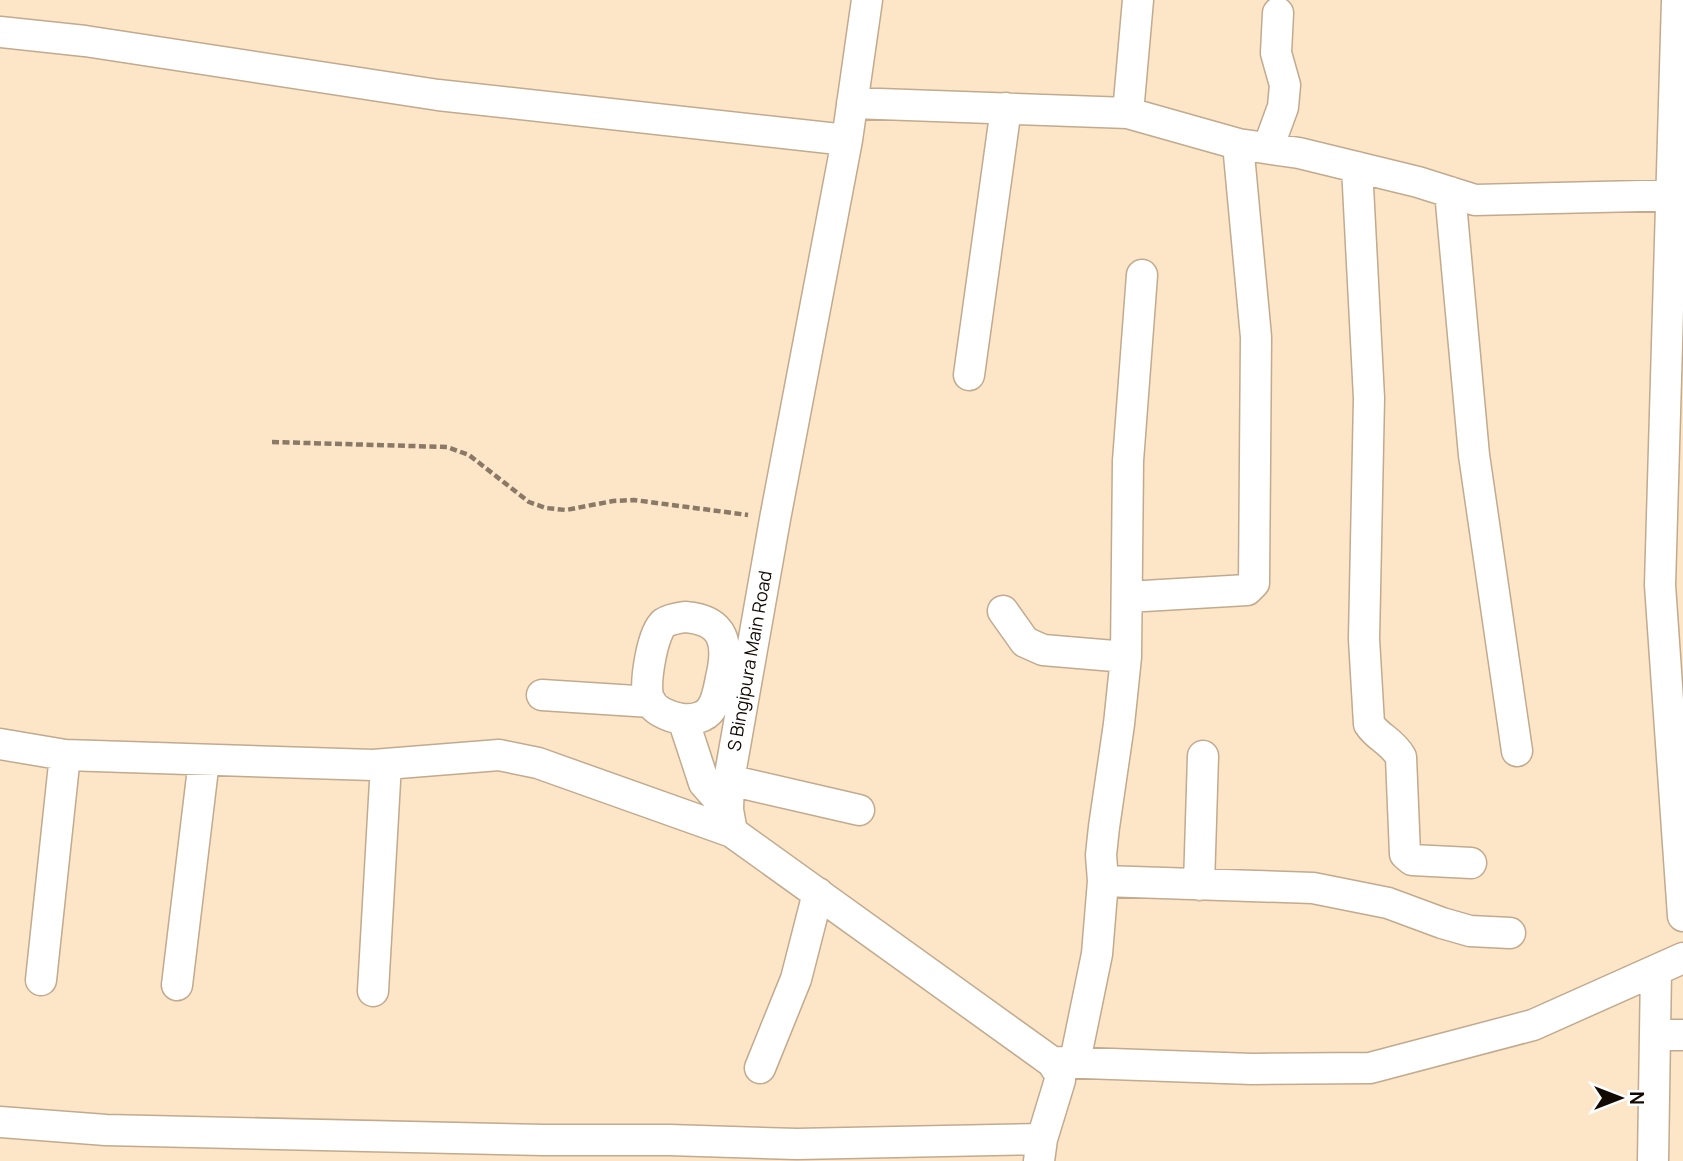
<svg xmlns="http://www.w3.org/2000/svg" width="1683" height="1161" font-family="Manrope,sans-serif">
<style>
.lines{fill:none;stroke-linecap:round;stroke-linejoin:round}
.minor-casing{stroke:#c1aa8e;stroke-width:33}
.path{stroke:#897966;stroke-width:4.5;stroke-dasharray:7 3.5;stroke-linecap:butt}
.minor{stroke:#fff;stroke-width:30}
.labels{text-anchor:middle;stroke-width:5;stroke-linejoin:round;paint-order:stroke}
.street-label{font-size:18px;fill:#130b03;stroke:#fff}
</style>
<rect width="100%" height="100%" fill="#fde5c8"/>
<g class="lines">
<!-- minor casing -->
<g class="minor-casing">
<path id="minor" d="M 867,0 L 847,140 L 775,519 L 729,780 L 728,810 L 732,832 L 1052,1062 L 1059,1073 L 1060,1080 L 1042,1139 L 1039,1161
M 1677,0 L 1660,585 L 1683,916
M 0,32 L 85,41 L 438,95 L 847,140
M 852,103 L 1128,113 L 1238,144 L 1299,153 L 1418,182 L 1475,200 L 1683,195
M 1128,113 L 1138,0
M 1268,148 L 1283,107 L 1285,85 L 1276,53 L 1278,13
M 1357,167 L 1369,398 L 1364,639 L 1369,724 C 1378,738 1391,740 1401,757 L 1405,854 L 1412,860 L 1471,863
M 1450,192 L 1474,455 L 1517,751
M 969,375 L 1006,108
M 1127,597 L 1247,590 L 1254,583 L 1256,337 L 1238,144
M 1003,611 L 1025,642 L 1043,650 L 1126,657
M 685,617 C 725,620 729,644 721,678 C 719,688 717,701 711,709 C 705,718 692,720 682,719 C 669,717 651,710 648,696 C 645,681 652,633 664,623 C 670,619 678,618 685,617 Z
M 542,695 L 651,702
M 683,719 L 704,783 L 728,810
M 0,744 L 65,755 L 373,765 L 499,755 L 538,763 L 732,832
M 729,780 L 859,810
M 1103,881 L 1313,888 L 1388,903 L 1442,923 L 1470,931 L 1510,933
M 1199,885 L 1203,756
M 41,980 L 65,755
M 177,985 L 204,760
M 373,991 L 386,764
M 1655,1034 L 1683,1035
M 1075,1061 L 1097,954 L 1103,881 L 1101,855 L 1104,827 L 1119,724 L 1126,657 L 1128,461 L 1142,275
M 1056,1062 L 1252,1069 L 1370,1068 L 1533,1025 L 1683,958
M 760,1068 L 796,979 L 818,893
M 0,1122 L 106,1130 L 544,1140 L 669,1140 L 797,1144 L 1042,1139
M 1653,1161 L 1656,970"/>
</g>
<!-- path -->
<path class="path" d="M 272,442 L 447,447 L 469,455 L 529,502 L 546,508 L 566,510 L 613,501 L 634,500 L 748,515"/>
<!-- minor -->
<use href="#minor" class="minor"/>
</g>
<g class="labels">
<!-- street labels -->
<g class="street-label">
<text transform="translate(750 661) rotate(-80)" y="6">S Bingipura Main Road</text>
</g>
</g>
<!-- north arrow -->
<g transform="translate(1620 1098) rotate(90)" stroke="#ffffff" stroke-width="5" paint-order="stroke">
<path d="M0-5L12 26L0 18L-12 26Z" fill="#130b03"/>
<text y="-10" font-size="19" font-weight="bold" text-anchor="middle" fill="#130b03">N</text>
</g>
</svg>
